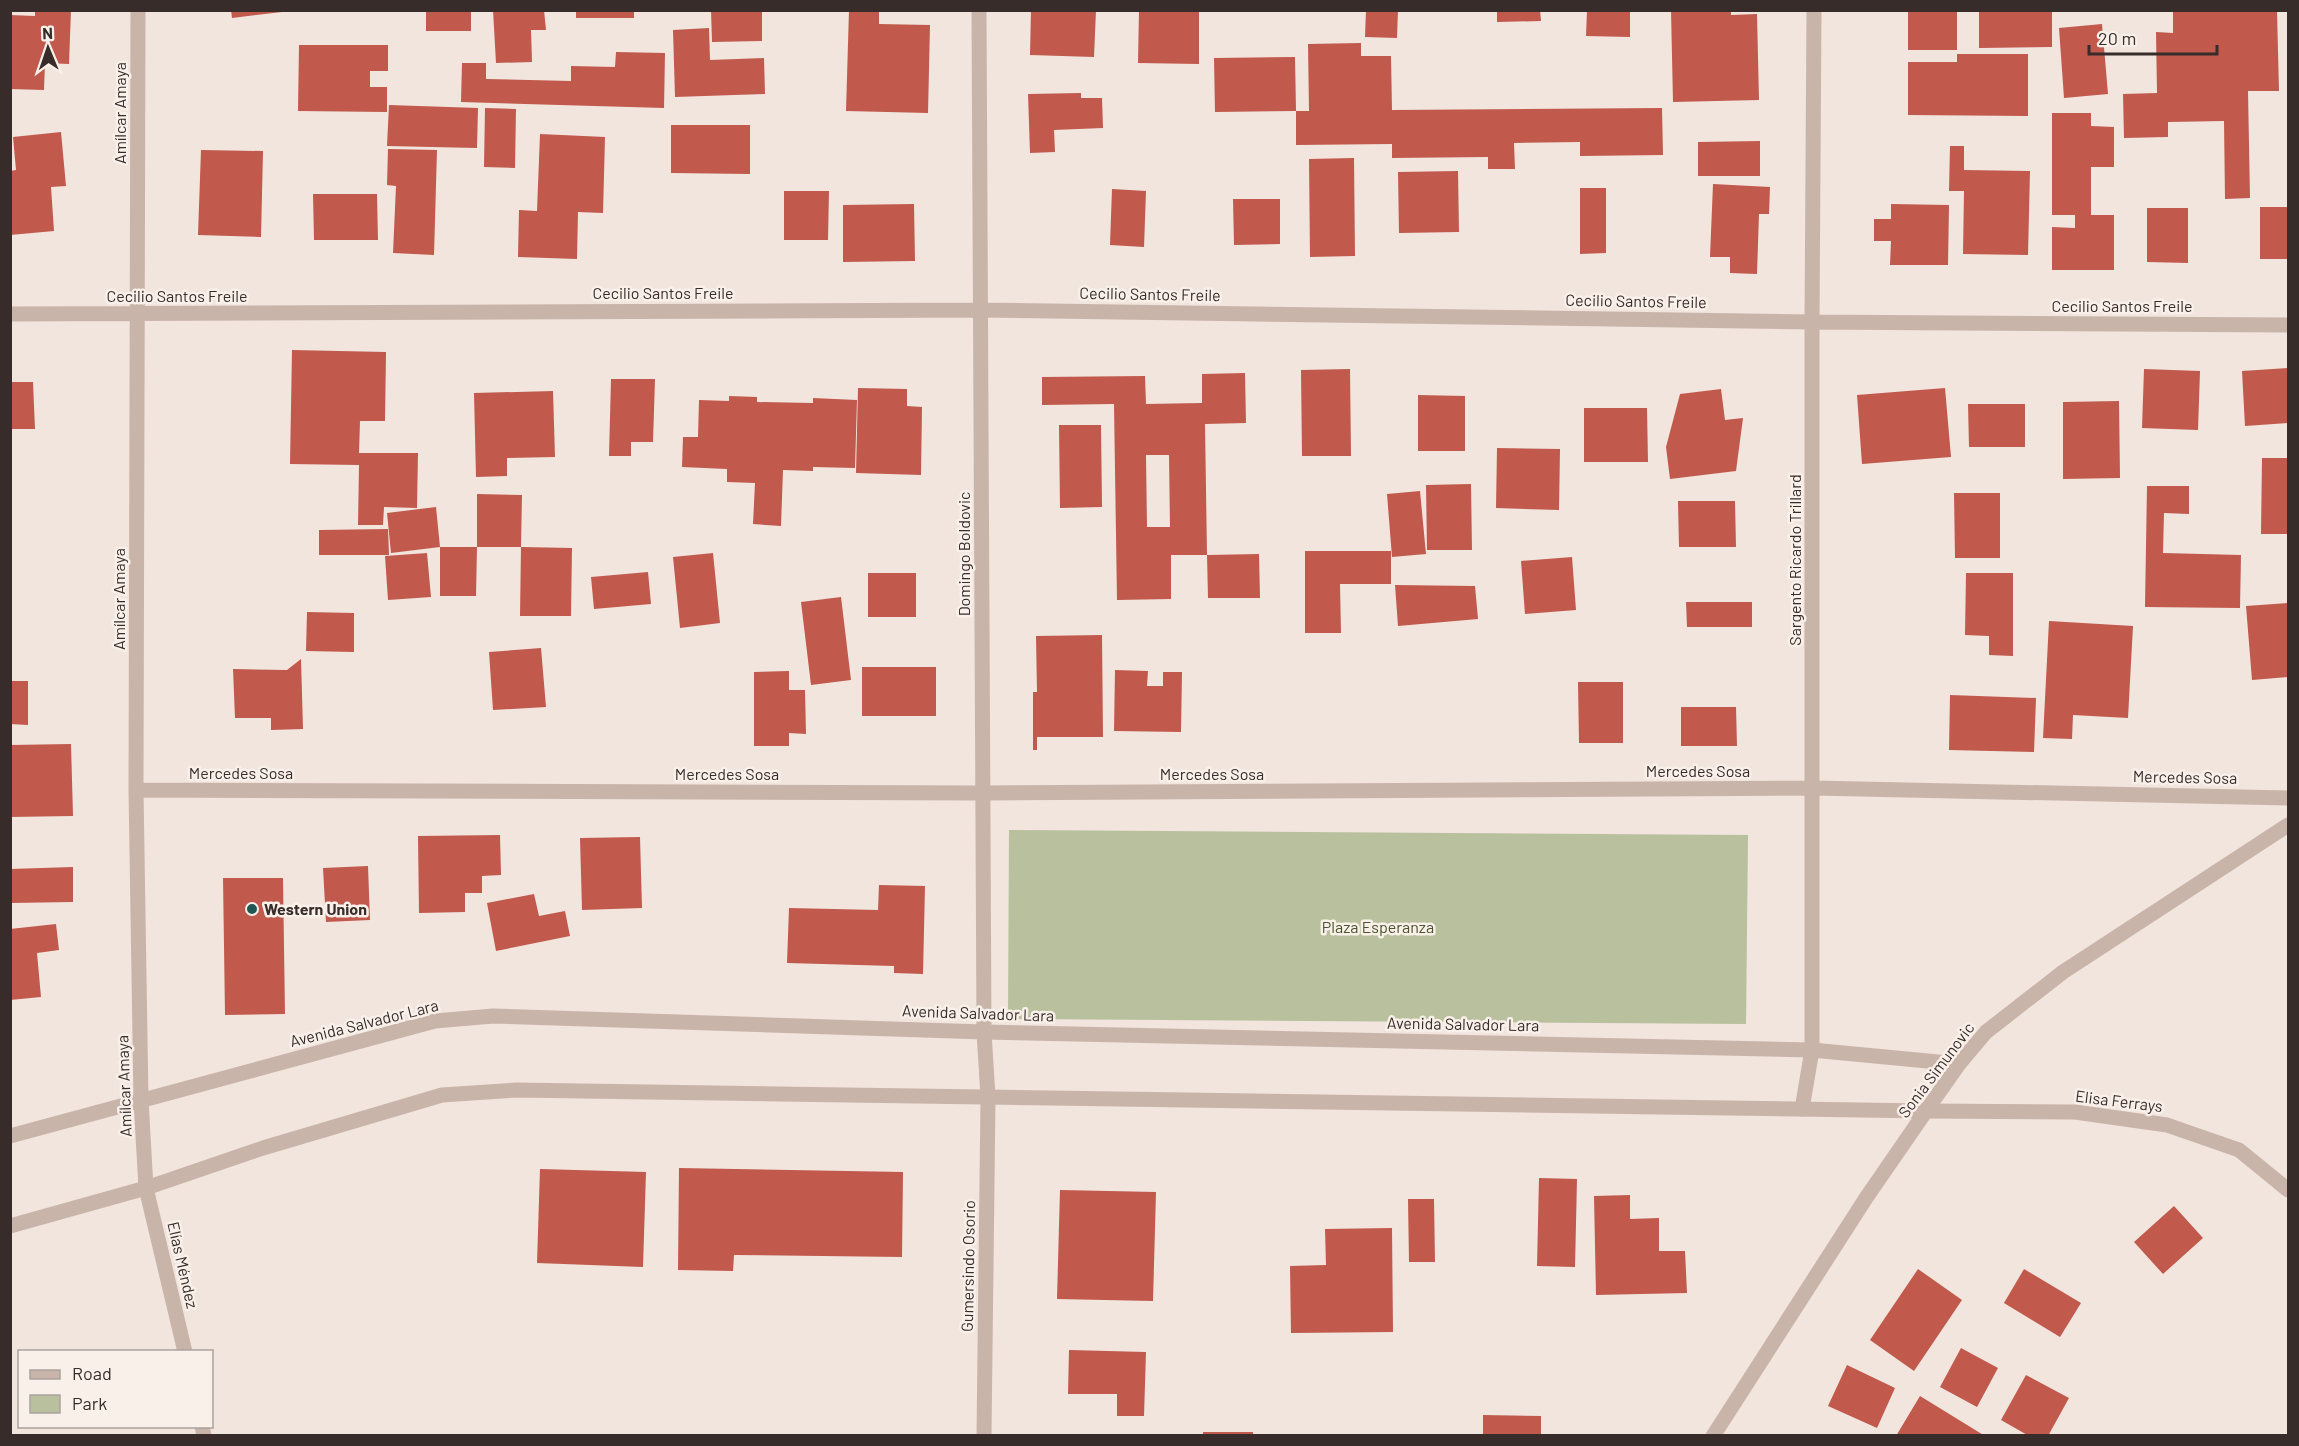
<svg xmlns="http://www.w3.org/2000/svg" width="2299" height="1446" font-family="Barlow,sans-serif">
<style>
.green{fill:#b9c09e}
.building{fill:#c1594c;fill-rule:evenodd}
.lines{fill:none;stroke-linecap:round;stroke-linejoin:round}
.service{stroke:#c9b4aa;stroke-width:15}
.minor{stroke:#c9b4aa;stroke-width:15}
.tertiary{stroke:#c9b4aa;stroke-width:15}
.poi-dot{fill:#205753;stroke:#f9f0ea;stroke-width:2}
.labels{text-anchor:middle;stroke-width:5;stroke-linejoin:round;paint-order:stroke}
.street-label{font-size:16px;fill:#372c29;stroke:#f9f0ea}
.poi-label{font-size:16px;font-weight:bold;fill:#372c29;stroke:#f9f0ea;text-anchor:start}
.park-label{font-size:16px;fill:#4b542e;stroke:#f9f0ea}
</style>
<rect width="100%" height="100%" fill="#f1e5de"/>
<!-- green -->
<path class="green" d="M 1009,830 L 1748,835 L 1746,1024 L 1008,1019 Z"/>
<!-- building -->
<path class="building" d="M 35,10 L 71,10 L 69,64 L 45,63 L 44,90 L 10,89 L 10,15 L 35,16 Z
M 231,10 L 282,10 L 282,12 L 232,18 Z
M 426,10 L 471,10 L 471,31 L 426,31 Z
M 493,10 L 544,10 L 546,30 L 531,30 L 532,62 L 496,63 Z
M 576,10 L 634,10 L 634,18 L 576,18 Z
M 711,10 L 762,10 L 762,41 L 712,42 Z
M 849,10 L 879,10 L 879,24 L 930,25 L 928,113 L 846,111 Z
M 1031,10 L 1096,10 L 1094,57 L 1030,55 Z
M 1139,10 L 1199,10 L 1199,64 L 1138,63 Z
M 1366,10 L 1398,10 L 1397,38 L 1365,37 Z
M 1497,10 L 1540,10 L 1541,21 L 1497,22 Z
M 1587,10 L 1630,10 L 1630,37 L 1586,36 Z
M 1671,10 L 1731,10 L 1731,15 L 1757,14 L 1759,100 L 1673,102 Z
M 1908,10 L 1957,10 L 1957,50 L 1908,50 Z
M 1979,10 L 2052,10 L 2052,47 L 1979,48 Z
M 2173,10 L 2277,10 L 2279,91 L 2248,91 L 2250,198 L 2225,199 L 2224,121 L 2168,122 L 2168,137 L 2124,138 L 2123,94 L 2157,93 L 2156,32 L 2173,33 Z
M 2102,24 L 2108,94 L 2064,98 L 2059,28 Z
M 709,28 L 710,60 L 764,58 L 765,94 L 675,97 L 673,30 Z
M 1361,43 L 1361,56 L 1391,56 L 1392,110 L 1662,108 L 1663,155 L 1580,156 L 1580,142 L 1514,143 L 1515,169 L 1488,169 L 1488,157 L 1392,158 L 1392,144 L 1296,145 L 1296,111 L 1309,111 L 1308,44 Z
M 299,45 L 388,45 L 388,71 L 370,71 L 370,87 L 387,87 L 387,112 L 298,111 Z
M 616,52 L 665,53 L 664,108 L 461,102 L 462,63 L 486,63 L 486,79 L 571,81 L 571,66 L 615,67 Z
M 1957,54 L 2028,54 L 2028,116 L 1908,115 L 1908,62 L 1957,62 Z
M 1295,57 L 1296,111 L 1215,112 L 1214,58 Z
M 1081,93 L 1081,98 L 1102,98 L 1103,128 L 1054,130 L 1055,152 L 1030,153 L 1028,94 Z
M 389,105 L 478,108 L 477,148 L 387,146 Z
M 485,108 L 516,109 L 515,168 L 484,167 Z
M 2052,113 L 2091,113 L 2091,126 L 2114,127 L 2114,167 L 2091,167 L 2091,215 L 2114,215 L 2114,270 L 2052,270 L 2052,227 L 2075,228 L 2075,215 L 2052,215 Z
M 671,125 L 750,125 L 750,174 L 671,173 Z
M 61,132 L 66,186 L 51,187 L 54,231 L 10,235 L 10,171 L 16,170 L 13,137 Z
M 540,134 L 605,137 L 603,213 L 578,212 L 577,259 L 518,257 L 519,210 L 537,211 Z
M 1760,141 L 1760,176 L 1698,176 L 1698,142 Z
M 1950,146 L 1964,146 L 1964,170 L 2030,171 L 2028,255 L 1963,254 L 1964,191 L 1949,191 Z
M 388,149 L 437,150 L 434,255 L 393,253 L 396,186 L 387,185 Z
M 201,150 L 263,151 L 261,237 L 198,235 Z
M 1354,158 L 1355,256 L 1310,257 L 1309,159 Z
M 1458,171 L 1459,232 L 1399,233 L 1398,172 Z
M 1713,184 L 1770,187 L 1769,214 L 1759,214 L 1757,274 L 1730,273 L 1730,257 L 1710,257 Z
M 1580,188 L 1606,188 L 1606,253 L 1580,254 Z
M 1112,189 L 1146,191 L 1144,247 L 1110,245 Z
M 784,191 L 829,191 L 828,240 L 784,240 Z
M 313,194 L 377,194 L 378,240 L 314,240 Z
M 1233,199 L 1280,199 L 1280,244 L 1234,245 Z
M 914,204 L 915,261 L 843,262 L 843,205 Z
M 1891,204 L 1949,205 L 1948,265 L 1890,265 L 1891,241 L 1874,241 L 1874,219 L 1891,219 Z
M 2260,207 L 2288,207 L 2288,259 L 2260,259 Z
M 2147,208 L 2188,208 L 2188,263 L 2147,262 Z
M 292,350 L 386,352 L 385,421 L 360,421 L 359,453 L 418,453 L 417,508 L 384,507 L 383,525 L 358,525 L 359,465 L 290,464 Z
M 2288,368 L 2288,423 L 2245,426 L 2242,371 Z
M 1350,369 L 1351,456 L 1302,456 L 1301,370 Z
M 2144,369 L 2200,371 L 2198,430 L 2142,428 Z
M 1245,373 L 1246,423 L 1205,424 L 1207,555 L 1259,554 L 1260,598 L 1208,598 L 1207,555 L 1171,555 L 1171,599 L 1117,600 L 1114,404 L 1042,405 L 1042,377 L 1145,376 L 1146,404 L 1202,403 L 1202,374 ZM 1146,455 L 1169,455 L 1170,527 L 1147,527 Z
M 611,379 L 655,379 L 653,442 L 631,442 L 631,456 L 609,456 Z
M 10,382 L 33,382 L 35,429 L 10,429 Z
M 858,388 L 907,389 L 907,406 L 922,407 L 921,475 L 856,473 Z
M 1945,388 L 1951,457 L 1862,464 L 1857,395 Z
M 1721,389 L 1725,420 L 1743,418 L 1736,471 L 1670,479 L 1666,447 L 1680,394 Z
M 553,391 L 555,457 L 507,458 L 507,476 L 476,477 L 474,393 Z
M 1418,395 L 1465,396 L 1465,451 L 1418,451 Z
M 729,396 L 757,397 L 757,402 L 813,403 L 813,398 L 857,400 L 855,468 L 813,467 L 813,471 L 783,470 L 781,526 L 753,524 L 755,483 L 727,482 L 727,469 L 682,467 L 683,437 L 698,437 L 699,400 L 729,401 Z
M 2119,401 L 2120,478 L 2063,479 L 2063,402 Z
M 1968,404 L 2025,404 L 2025,447 L 1969,447 Z
M 1584,408 L 1647,408 L 1648,462 L 1584,462 Z
M 1059,425 L 1101,425 L 1102,507 L 1060,508 Z
M 1497,448 L 1560,449 L 1559,510 L 1496,508 Z
M 2262,458 L 2288,458 L 2288,534 L 2261,534 Z
M 1471,484 L 1472,550 L 1427,550 L 1426,485 Z
M 2147,486 L 2189,486 L 2189,514 L 2164,513 L 2163,553 L 2241,555 L 2240,608 L 2145,607 Z
M 1420,491 L 1426,554 L 1392,557 L 1387,494 Z
M 1954,493 L 2000,493 L 2000,558 L 1955,558 Z
M 477,494 L 522,495 L 521,547 L 477,547 L 476,596 L 440,596 L 440,547 L 391,553 L 387,513 L 436,507 L 440,547 L 477,547 Z
M 1678,501 L 1735,501 L 1736,547 L 1679,547 Z
M 388,529 L 389,555 L 319,555 L 319,530 Z
M 521,547 L 572,548 L 571,616 L 520,616 Z
M 1305,551 L 1391,551 L 1391,584 L 1340,584 L 1341,633 L 1305,633 Z
M 427,553 L 431,597 L 388,600 L 385,556 Z
M 713,553 L 720,623 L 680,628 L 673,557 Z
M 1572,557 L 1576,610 L 1525,614 L 1521,561 Z
M 648,572 L 651,604 L 594,609 L 591,577 Z
M 868,573 L 916,573 L 916,617 L 868,617 Z
M 1966,573 L 2013,573 L 2013,656 L 1989,655 L 1989,636 L 1965,635 Z
M 1395,585 L 1475,586 L 1478,619 L 1398,626 Z
M 841,597 L 851,680 L 811,685 L 801,602 Z
M 1686,602 L 1752,602 L 1752,627 L 1687,627 Z
M 2288,603 L 2288,677 L 2252,680 L 2246,606 Z
M 307,612 L 354,613 L 354,652 L 306,651 Z
M 2049,621 L 2133,626 L 2128,718 L 2073,715 L 2072,739 L 2043,738 Z
M 1102,635 L 1103,737 L 1037,737 L 1037,750 L 1033,750 L 1033,692 L 1037,692 L 1036,636 Z
M 541,648 L 546,707 L 493,710 L 489,652 Z
M 301,659 L 303,729 L 271,730 L 271,718 L 235,718 L 233,669 L 287,670 Z
M 862,667 L 936,667 L 936,716 L 862,716 Z
M 1115,670 L 1148,671 L 1147,686 L 1163,686 L 1163,672 L 1182,672 L 1181,732 L 1114,731 Z
M 789,671 L 789,690 L 805,690 L 806,734 L 789,733 L 789,746 L 754,746 L 754,672 Z
M 10,681 L 28,681 L 28,725 L 10,724 Z
M 1578,682 L 1623,682 L 1623,743 L 1579,743 Z
M 1950,695 L 2036,698 L 2034,752 L 1949,750 Z
M 1681,707 L 1736,707 L 1737,746 L 1681,746 Z
M 71,744 L 73,816 L 10,817 L 10,745 Z
M 500,835 L 501,875 L 482,876 L 482,893 L 465,893 L 465,912 L 419,913 L 418,836 Z
M 640,837 L 642,908 L 582,910 L 580,838 Z
M 368,866 L 370,920 L 326,922 L 323,868 Z
M 73,867 L 73,902 L 10,903 L 10,869 Z
M 223,878 L 283,878 L 285,1014 L 225,1015 Z
M 879,885 L 925,886 L 923,974 L 894,973 L 894,966 L 787,963 L 789,908 L 878,910 Z
M 534,894 L 539,916 L 565,911 L 570,936 L 496,951 L 487,903 Z
M 56,924 L 59,950 L 37,953 L 41,997 L 10,1000 L 10,929 Z
M 679,1168 L 903,1172 L 902,1257 L 734,1255 L 733,1271 L 678,1270 Z
M 540,1169 L 646,1172 L 643,1267 L 537,1263 Z
M 1539,1178 L 1577,1179 L 1575,1267 L 1537,1266 Z
M 1060,1190 L 1156,1192 L 1153,1301 L 1057,1299 Z
M 1630,1195 L 1630,1219 L 1659,1218 L 1659,1251 L 1685,1251 L 1687,1293 L 1596,1295 L 1594,1196 Z
M 1408,1199 L 1434,1199 L 1435,1262 L 1409,1262 Z
M 2174,1206 L 2203,1238 L 2163,1274 L 2134,1242 Z
M 1392,1228 L 1393,1332 L 1291,1333 L 1290,1266 L 1326,1265 L 1325,1229 Z
M 1918,1269 L 1962,1300 L 1914,1371 L 1870,1340 Z
M 2024,1269 L 2081,1303 L 2060,1337 L 2004,1303 Z
M 1961,1348 L 1998,1368 L 1977,1407 L 1940,1387 Z
M 1069,1350 L 1146,1352 L 1144,1416 L 1117,1416 L 1117,1394 L 1068,1394 Z
M 1847,1365 L 1895,1388 L 1877,1428 L 1828,1406 Z
M 2026,1375 L 2069,1398 L 2048,1436 L 2029,1436 L 2001,1420 Z
M 1920,1396 L 1985,1436 L 1896,1436 Z
M 1483,1415 L 1541,1416 L 1541,1436 L 1483,1436 Z
M 1203,1432 L 1253,1432 L 1253,1436 L 1203,1436 Z"/>
<g class="lines">
<!-- service -->
<path class="service" d="M 1926,1111 L 2075,1112 L 2167,1125 L 2239,1150 L 2288,1190"/>
<!-- minor -->
<path class="minor" d="M 138,10 L 136,790 L 141,1100 L 146,1188 L 185,1352
M 979,10 L 984,1032 L 988,1097 L 984,1436
M 10,314 L 982,310 L 1812,322 L 2288,325
M 136,790 L 982,793 L 1813,788 L 2288,798
M 1802,1109 L 1812,1050 L 1812,322 L 1814,10
M 202,1426 L 204,1436
M 1713,1436 L 1866,1198 L 1926,1111"/>
<!-- tertiary -->
<path class="tertiary" d="M 10,1136 L 435,1021 L 493,1016 L 984,1032 L 1812,1050 L 1959,1064
M 10,1226 L 146,1188 L 263,1148 L 442,1095 L 517,1090 L 1926,1111 L 1959,1064 L 1986,1032 L 2063,972 L 2288,825"/>
</g>
<!-- markers -->
<circle class="poi-dot" cx="252" cy="909" r="6"/>
<g class="labels">
<!-- street labels -->
<g class="street-label">
<text transform="translate(120 113) rotate(-90)" y="6">Amílcar Amaya</text>
<text x="663" y="299">Cecilio Santos Freile</text>
<text transform="translate(1150 294) rotate(1)" y="6">Cecilio Santos Freile</text>
<text x="177" y="302">Cecilio Santos Freile</text>
<text transform="translate(1636 301) rotate(1)" y="6">Cecilio Santos Freile</text>
<text x="2122" y="312">Cecilio Santos Freile</text>
<text transform="translate(964 554) rotate(-90)" y="6">Domingo Boldovic</text>
<text transform="translate(1795 560) rotate(-90)" y="6">Sargento Ricardo Trillard</text>
<text transform="translate(119 599) rotate(-90)" y="6">Amílcar Amaya</text>
<text x="1698" y="777">Mercedes Sosa</text>
<text x="241" y="779">Mercedes Sosa</text>
<text x="727" y="780">Mercedes Sosa</text>
<text x="1212" y="780">Mercedes Sosa</text>
<text transform="translate(2185 777) rotate(1)" y="6">Mercedes Sosa</text>
<text transform="translate(978 1013) rotate(2)" y="6">Avenida Salvador Lara</text>
<text transform="translate(364 1023) rotate(-14)" y="6">Avenida Salvador Lara</text>
<text transform="translate(1463 1024) rotate(1)" y="6">Avenida Salvador Lara</text>
<text transform="translate(1936 1070) rotate(-53)" y="6">Sonia Simunovic</text>
<text transform="translate(124 1086) rotate(-92)" y="6">Amílcar Amaya</text>
<text transform="translate(2119 1101) rotate(7)" y="6">Elisa Ferrays</text>
<text transform="translate(183 1265) rotate(77)" y="6">Elías Méndez</text>
<text transform="translate(968 1266) rotate(-89)" y="6">Gumersindo Osorio</text>
</g>
<!-- poi labels -->
<g class="poi-label">
<text x="264" y="915">Western Union</text>
</g>
<!-- park labels -->
<g class="park-label">
<text x="1378" y="933">Plaza Esperanza</text>
</g>
</g>
<!-- border -->
<rect width="2299" height="1446" fill="none" stroke="#372c29" stroke-width="24"/>
<!-- legend -->
<rect x="18" y="1350" width="195" height="78" fill="#f9f0ea" stroke="#aba29d" stroke-width="1.5"/>
<rect x="30" y="1370" width="30" height="9" fill="#c9b4aa" stroke="#aba29d" stroke-width="1.5"/>
<text x="72" y="1380" font-size="18" fill="#372c29">Road</text>
<rect x="30" y="1395" width="30" height="18" fill="#b9c09e" stroke="#aba29d" stroke-width="1.5"/>
<text x="72" y="1410" font-size="18" fill="#372c29">Park</text>
<!-- north arrow -->
<g transform="translate(48 48) rotate(358)" stroke="#f9f0ea" stroke-width="4.5" paint-order="stroke">
<path d="M0-4.5L10 22L0 15L-10 22Z" fill="#372c29"/>
<text y="-9" font-size="16" font-weight="bold" text-anchor="middle" fill="#372c29">N</text>
</g>
<!-- scale -->
<path d="M2089 45v9h128v-9" fill="none" stroke="#372c29" stroke-width="3"/>
<text x="2098" y="45" font-size="18" fill="#372c29" stroke="#f9f0ea" stroke-width="4.5" paint-order="stroke">20 m</text>
</svg>
